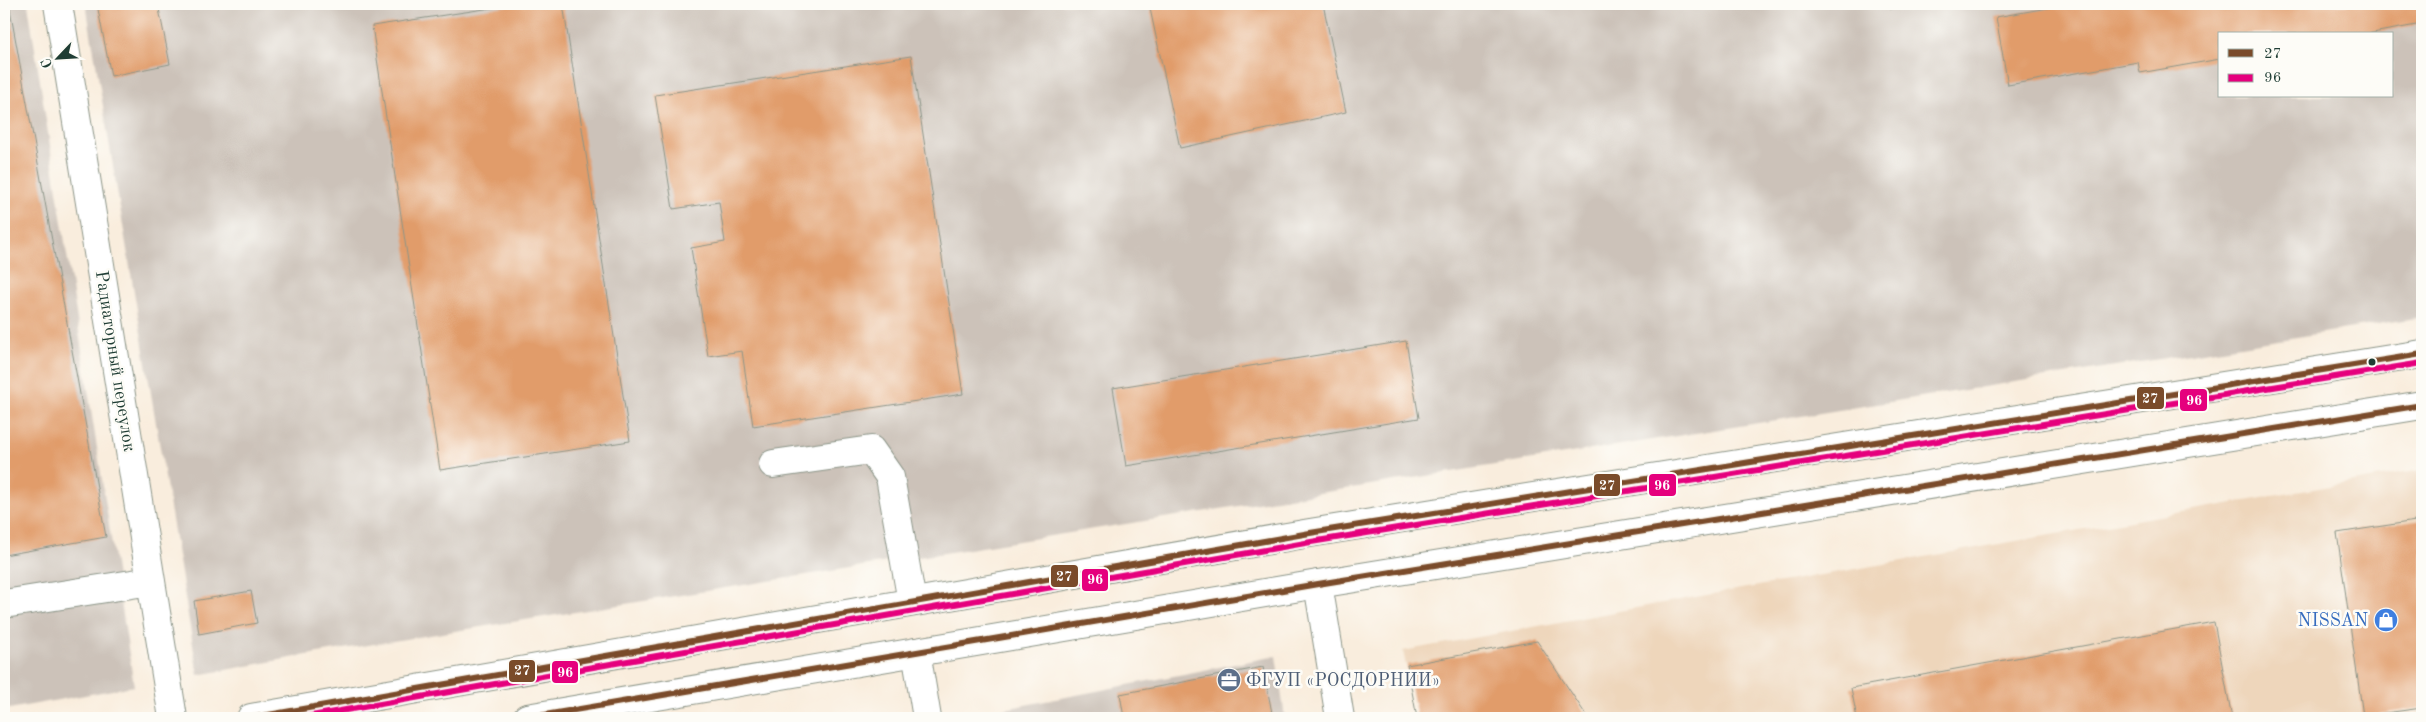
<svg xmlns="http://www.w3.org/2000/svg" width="2426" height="722" font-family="'Old Standard TT',serif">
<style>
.built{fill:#eed6bb}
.industrial{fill:#ccc2b9;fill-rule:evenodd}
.building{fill:#e19c6a}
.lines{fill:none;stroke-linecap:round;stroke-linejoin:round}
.minor-casing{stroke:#8c9588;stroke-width:30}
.major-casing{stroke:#8c9588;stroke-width:30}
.minor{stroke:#fff;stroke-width:28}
.major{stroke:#fff;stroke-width:28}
.bus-1-casing{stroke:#fdfcf7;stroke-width:10}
.bus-2-casing{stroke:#fdfcf7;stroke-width:10}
.bus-1{stroke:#7a4b2a;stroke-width:6}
.bus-2{stroke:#e5007d;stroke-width:6}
.bus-dot{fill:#1f3d34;stroke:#fdfcf7;stroke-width:2}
.labels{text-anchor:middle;stroke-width:5;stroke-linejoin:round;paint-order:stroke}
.street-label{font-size:18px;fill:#1f3d34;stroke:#fdfcf7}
.shop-label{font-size:18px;fill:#366cbe;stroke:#fdfcf7;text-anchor:end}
.service-label{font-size:18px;fill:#4e5e75;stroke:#fdfcf7;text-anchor:start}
.line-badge{stroke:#fdfcf7;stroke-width:2}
.badge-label{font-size:14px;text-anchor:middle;font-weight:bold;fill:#fff}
</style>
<rect width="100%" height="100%" fill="#fdfcf7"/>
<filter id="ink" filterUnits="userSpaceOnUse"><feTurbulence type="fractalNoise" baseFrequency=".02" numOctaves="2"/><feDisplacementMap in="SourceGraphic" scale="10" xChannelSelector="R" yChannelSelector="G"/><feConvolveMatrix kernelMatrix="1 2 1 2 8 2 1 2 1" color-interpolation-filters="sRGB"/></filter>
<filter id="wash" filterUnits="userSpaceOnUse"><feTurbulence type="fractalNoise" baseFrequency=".0096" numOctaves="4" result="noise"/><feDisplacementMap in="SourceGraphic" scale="20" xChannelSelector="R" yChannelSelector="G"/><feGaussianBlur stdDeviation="1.12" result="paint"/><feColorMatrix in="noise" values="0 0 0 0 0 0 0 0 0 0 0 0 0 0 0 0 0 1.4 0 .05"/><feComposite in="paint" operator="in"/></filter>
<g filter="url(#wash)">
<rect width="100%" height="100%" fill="#f9eddd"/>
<!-- built -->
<path class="built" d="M 2422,470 L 2422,718 L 1417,718 L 1403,651 L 1690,598 Z"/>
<!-- industrial -->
<path class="industrial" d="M 4,4 L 28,4 L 134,686 L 4,710 Z
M 86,4 L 2422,4 L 2422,317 L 318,653 L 198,675 ZM 2220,34 L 2392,34 L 2392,96 L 2220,96 Z
M 1276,656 L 1285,718 L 980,718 L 979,714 Z"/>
<g id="blocks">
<!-- building -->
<path class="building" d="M 4,4 L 9,4 L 106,537 L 4,555 Z
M 97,4 L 158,4 L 170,64 L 111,76 Z
M 518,4 L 563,4 L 630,441 L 440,470 L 372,26 Z
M 1149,4 L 1323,4 L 1346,112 L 1180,148 Z
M 1889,4 L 1914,4 L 1914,5 L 1890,9 Z
M 2071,4 L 2422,4 L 2422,24 L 2367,34 L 2220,34 L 2220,59 L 2140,73 L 2138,62 L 2008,85 L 1996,17 Z
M 911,56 L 963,394 L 753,426 L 742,351 L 708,356 L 691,248 L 725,242 L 719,202 L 673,209 L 655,95 Z
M 1406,341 L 1419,418 L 1126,466 L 1113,388 Z
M 2422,520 L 2422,708 L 2363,716 L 2337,533 Z
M 251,591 L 257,623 L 199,634 L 194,601 Z
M 2214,622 L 2232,718 L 1857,718 L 1851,688 Z
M 1537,641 L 1588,718 L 1417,718 L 1407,665 Z
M 1263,667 L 1273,718 L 1124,718 L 1120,694 Z"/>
</g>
</g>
<g filter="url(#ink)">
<use href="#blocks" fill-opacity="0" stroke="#8c9588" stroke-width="1"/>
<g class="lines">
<!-- minor casing -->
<g class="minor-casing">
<path id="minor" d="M 58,4 L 173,718
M 773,464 L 871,450 L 890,477 L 912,602
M 1318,584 L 1340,718
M 4,604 L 151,581
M 916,652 L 927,718"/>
</g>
<!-- major casing -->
<g class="major-casing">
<path id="major" d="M 251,718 L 1310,533 L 2422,354
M 527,718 L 1318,584 L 2422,405"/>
</g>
<!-- minor -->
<use href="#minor" class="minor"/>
<!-- major -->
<use href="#major" class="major"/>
<!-- bus-1 casing -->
<g class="bus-1-casing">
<path id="bus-1" d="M 251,718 L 1310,533 L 2422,354
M 527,718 L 1318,584 L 2422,405"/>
</g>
<!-- bus-2 casing -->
<g class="bus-2-casing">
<path id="bus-2" d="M 300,718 L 1311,542 L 2422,363"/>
</g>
<!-- bus-1 -->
<use href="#bus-1" class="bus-1"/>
<!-- bus-2 -->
<use href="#bus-2" class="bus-2"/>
</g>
</g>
<!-- icons -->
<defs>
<g id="shop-disc" transform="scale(1.25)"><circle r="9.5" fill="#3f7fe0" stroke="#fdfcf7"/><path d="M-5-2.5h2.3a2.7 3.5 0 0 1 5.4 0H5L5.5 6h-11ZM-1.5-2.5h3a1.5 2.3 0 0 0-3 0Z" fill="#fff"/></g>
<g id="office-disc" transform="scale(1.25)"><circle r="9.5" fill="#5c6f8a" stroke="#fdfcf7"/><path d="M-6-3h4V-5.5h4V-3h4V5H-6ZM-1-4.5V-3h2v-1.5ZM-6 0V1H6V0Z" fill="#fff"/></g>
</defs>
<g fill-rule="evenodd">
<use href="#shop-disc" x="2386" y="620"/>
<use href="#office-disc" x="1229" y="680"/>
</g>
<!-- markers -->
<circle class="bus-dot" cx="2372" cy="362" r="4.5"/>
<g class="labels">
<!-- street labels -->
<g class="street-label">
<text transform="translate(116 361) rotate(81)" y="6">Радиаторный переулок</text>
</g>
<!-- shop labels -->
<g class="shop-label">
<text x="2368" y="626">NISSAN</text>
</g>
<!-- service labels -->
<g class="service-label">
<text x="1246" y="686">ФГУП «РОСДОРНИИ»</text>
</g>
</g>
<g class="line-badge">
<rect x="2136" y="386" width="29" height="24" rx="5" fill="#7a4b2a"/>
<rect x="2179" y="388" width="29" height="24" rx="5" fill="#e5007d"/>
<rect x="1593" y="473" width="28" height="24" rx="5" fill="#7a4b2a"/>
<rect x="1648" y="473" width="29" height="24" rx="5" fill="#e5007d"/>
<rect x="1050" y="564" width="29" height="24" rx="5" fill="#7a4b2a"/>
<rect x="1081" y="568" width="28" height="24" rx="5" fill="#e5007d"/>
<rect x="508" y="659" width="28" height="24" rx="5" fill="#7a4b2a"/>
<rect x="551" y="660" width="28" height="24" rx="5" fill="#e5007d"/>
</g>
<g class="badge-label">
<text x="2150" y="403">27</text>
<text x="2194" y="405">96</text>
<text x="1607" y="490">27</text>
<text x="1662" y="490">96</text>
<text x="1064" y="581">27</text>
<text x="1095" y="584">96</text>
<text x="522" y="675">27</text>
<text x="565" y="677">96</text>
</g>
<!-- margin -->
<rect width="2426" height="722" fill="none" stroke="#fdfcf7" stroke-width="20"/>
<!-- legend -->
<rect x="2218" y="32" width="175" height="65" fill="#fdfcf7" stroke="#a4b0a9"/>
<rect x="2228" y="49" width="25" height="8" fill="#7a4b2a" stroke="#a4b0a9"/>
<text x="2264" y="58" font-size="15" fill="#1f3d34">27</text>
<rect x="2228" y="74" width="25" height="8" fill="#e5007d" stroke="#a4b0a9"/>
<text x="2264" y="82" font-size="15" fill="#1f3d34">96</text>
<!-- north arrow -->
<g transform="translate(58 58) rotate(245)" stroke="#fdfcf7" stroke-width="4" paint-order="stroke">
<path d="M0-4L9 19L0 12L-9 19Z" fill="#1f3d34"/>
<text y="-8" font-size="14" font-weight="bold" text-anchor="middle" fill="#1f3d34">С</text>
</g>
</svg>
